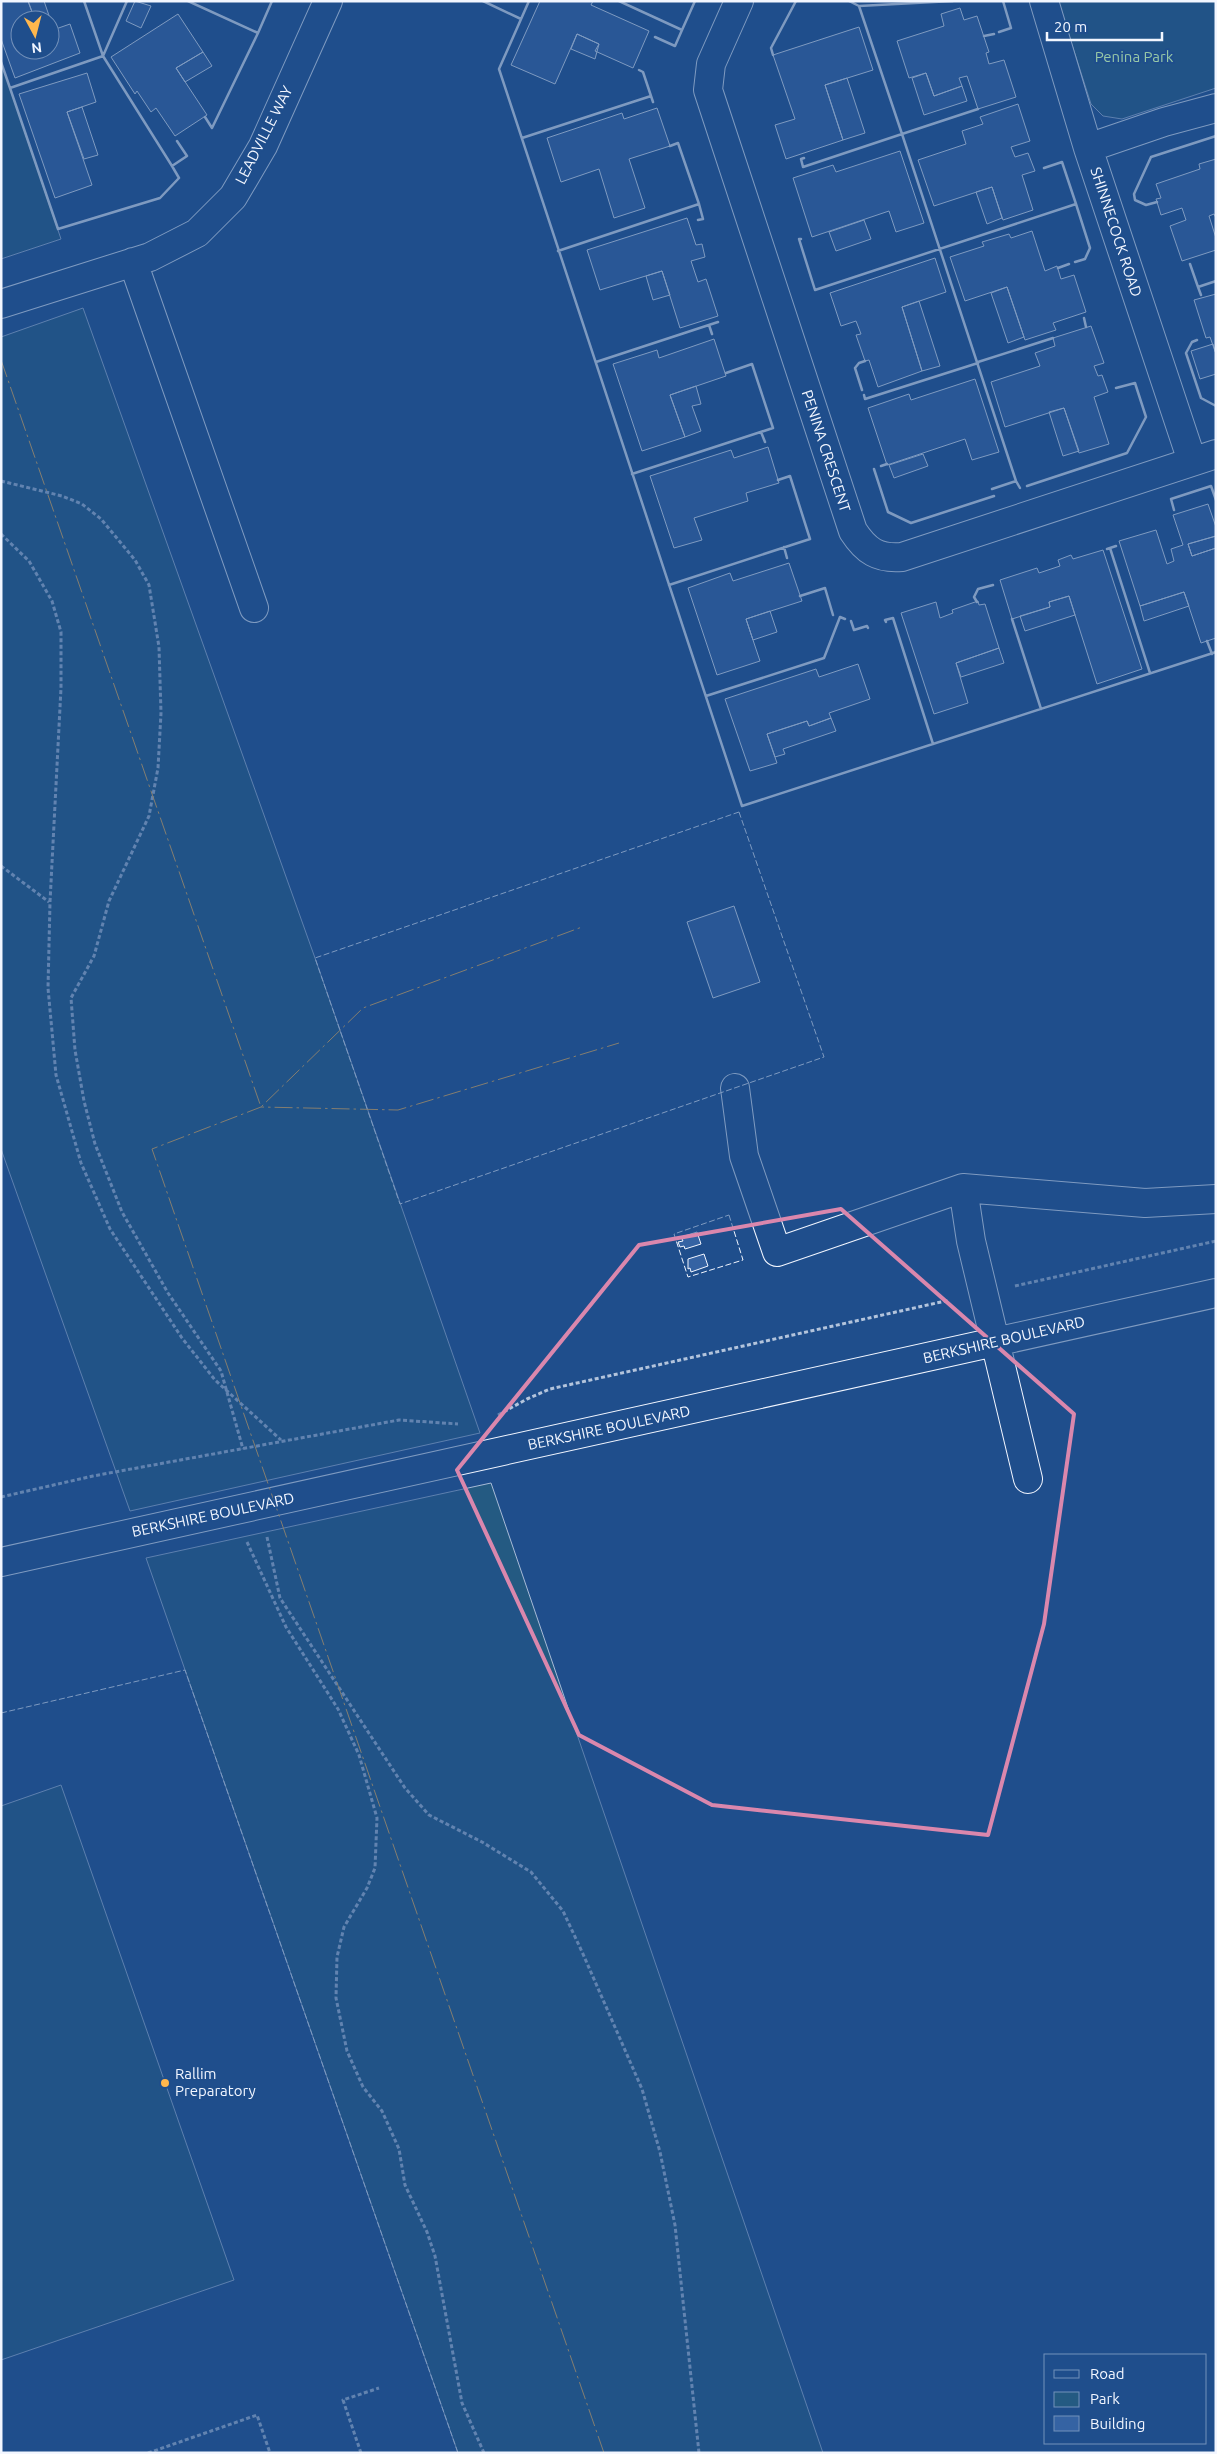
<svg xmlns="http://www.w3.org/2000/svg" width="1217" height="2454" font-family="Ubuntu,sans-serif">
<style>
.green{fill:#245a82;stroke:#a8bbd7}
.building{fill:#3563a3;stroke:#f2f6ff}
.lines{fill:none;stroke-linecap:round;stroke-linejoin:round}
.minor-casing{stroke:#f2f6ff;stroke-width:30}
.path{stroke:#b3c4dc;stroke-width:3;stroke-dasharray:4 2.5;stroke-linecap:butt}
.minor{stroke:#1f4e8c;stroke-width:28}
.fence{stroke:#f2f6ff;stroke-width:1;stroke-dasharray:6 2.5;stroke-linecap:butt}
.wall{stroke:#f2f6ff;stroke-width:2.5}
.power{stroke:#ffb74d;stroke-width:1;stroke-dasharray:18 4 2.5 4;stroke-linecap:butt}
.marked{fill:none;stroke:#da87ad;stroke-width:4;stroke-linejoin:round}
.poi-dot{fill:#ffb74d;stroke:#1f4e8c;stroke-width:2}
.labels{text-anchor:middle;stroke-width:4;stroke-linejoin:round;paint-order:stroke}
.park-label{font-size:15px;fill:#97c8a6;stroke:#1f4e8c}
.street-label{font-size:15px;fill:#f2f6ff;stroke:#1f4e8c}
.poi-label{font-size:15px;fill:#f2f6ff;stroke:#1f4e8c;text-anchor:start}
</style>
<rect width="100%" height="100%" fill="#1f4e8c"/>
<!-- green -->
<path class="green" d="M 1058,1 L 1216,1 L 1216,88 L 1122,119 L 1103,116 L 1091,104 Z
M 1,62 L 61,239 L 1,259 Z
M 83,308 L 315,958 L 480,1433 L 130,1511 L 1,1149 L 1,337 Z
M 491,1483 L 823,2453 L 458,2453 L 146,1558 Z
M 61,1785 L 234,2280 L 1,2360 L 1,1806 Z"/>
<!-- building -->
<path class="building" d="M 1,1 L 28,1 L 35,20 L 20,20 L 20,50 L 50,50 L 50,31 L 70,24 L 80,53 L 15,78 L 1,39 Z
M 28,1 L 44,1 L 54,30 L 50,31 L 50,20 L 35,20 Z
M 135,1 L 151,6 L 141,28 L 126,21 Z
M 540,1 L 593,1 L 591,5 L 649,31 L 633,68 L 595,51 L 599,44 L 577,34 L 555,84 L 511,65 Z
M 960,8 L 964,20 L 977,16 L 989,52 L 986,53 L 989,64 L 1004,60 L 1016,97 L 978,109 L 967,76 L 959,78 L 962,86 L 934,96 L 926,73 L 909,78 L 897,41 L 944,26 L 941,14 Z
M 178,14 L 203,52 L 176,68 L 207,115 L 175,136 L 156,108 L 151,112 L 137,91 L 135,94 L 111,57 Z
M 859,27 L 873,70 L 825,85 L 843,140 L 786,159 L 775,125 L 795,119 L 773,55 Z
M 577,34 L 599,44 L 595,59 L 571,49 Z
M 203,52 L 212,66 L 185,82 L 176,68 Z
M 87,73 L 96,102 L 67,112 L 92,185 L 55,198 L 19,94 Z
M 926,73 L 934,96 L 962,86 L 967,101 L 924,115 L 912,78 Z
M 847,78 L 865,133 L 843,140 L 825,85 Z
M 1018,104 L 1030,141 L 1011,147 L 1015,157 L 1028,153 L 1035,171 L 1022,175 L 1033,210 L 1003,220 L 992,187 L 934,206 L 918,160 L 966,144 L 962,131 L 983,124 L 980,117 Z
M 82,107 L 98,155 L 84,159 L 67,112 Z
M 657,108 L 670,146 L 629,159 L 645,208 L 614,218 L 599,169 L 561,182 L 547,138 L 622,113 L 624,119 Z
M 900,151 L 924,223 L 896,232 L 889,211 L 812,237 L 793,178 L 833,165 L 836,172 Z
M 1216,159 L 1216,218 L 1214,214 L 1209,216 L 1216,238 L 1216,250 L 1182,261 L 1170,226 L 1186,220 L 1182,208 L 1161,215 L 1157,202 L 1156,199 L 1161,198 L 1156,184 L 1200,169 L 1199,164 Z
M 992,187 L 1002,218 L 987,224 L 976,192 Z
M 687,218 L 696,245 L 702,244 L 705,257 L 691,261 L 698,282 L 706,279 L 718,316 L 680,328 L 662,271 L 600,290 L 587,250 Z
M 864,220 L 871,239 L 836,251 L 829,232 Z
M 1032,231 L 1045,271 L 1057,266 L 1061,279 L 1074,275 L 1086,312 L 1053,323 L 1056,330 L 1025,340 L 1007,287 L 965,301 L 950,257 L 984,246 L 982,242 L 1009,234 L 1011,238 Z
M 935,258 L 946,292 L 902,307 L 922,371 L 878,387 L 869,360 L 865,361 L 856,335 L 861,334 L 856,321 L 841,326 L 830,293 Z
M 662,271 L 670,295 L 653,300 L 646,276 Z
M 1007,287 L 1024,337 L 1008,343 L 991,293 Z
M 1216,294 L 1216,354 L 1210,337 L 1206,338 L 1194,300 Z
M 919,301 L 940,366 L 922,371 L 902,307 Z
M 1091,326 L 1104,363 L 1094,366 L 1098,376 L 1102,375 L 1108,392 L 1094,397 L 1109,444 L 1079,453 L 1064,408 L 1005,427 L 991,382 L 1040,366 L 1035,353 L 1055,346 L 1053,338 Z
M 714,339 L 726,376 L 670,395 L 685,437 L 642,451 L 613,364 L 657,350 L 659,358 Z
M 1213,344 L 1216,354 L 1216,374 L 1200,379 L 1191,351 Z
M 975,379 L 999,452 L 972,460 L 965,439 L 887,465 L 868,408 L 909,394 L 911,400 Z
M 696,386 L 701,404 L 692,406 L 701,431 L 685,437 L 670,395 Z
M 1064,408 L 1079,451 L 1063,456 L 1049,412 Z
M 768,447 L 779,483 L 746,493 L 748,501 L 694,518 L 702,540 L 674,548 L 650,476 L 731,450 L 734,458 Z
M 923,454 L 928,466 L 894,478 L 889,465 Z
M 1208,504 L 1216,527 L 1216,536 L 1188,544 L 1192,556 L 1216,548 L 1216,638 L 1201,643 L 1184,592 L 1140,606 L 1119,541 L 1156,530 L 1167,564 L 1174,561 L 1171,549 L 1183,545 L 1173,515 Z
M 1216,536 L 1216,548 L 1192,556 L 1188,544 Z
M 1103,550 L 1142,669 L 1097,684 L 1069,596 L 1049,602 L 1050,607 L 1012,619 L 1000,580 L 1037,568 L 1039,573 L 1060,566 L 1058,560 L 1071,555 L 1073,559 Z
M 789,563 L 802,601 L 746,619 L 760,661 L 717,675 L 688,588 L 730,573 L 733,581 Z
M 1184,592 L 1189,606 L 1144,621 L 1140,606 Z
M 1069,596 L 1075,615 L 1025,631 L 1020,616 L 1050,607 L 1049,602 Z
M 978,601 L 979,605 L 985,604 L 999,648 L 956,663 L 968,703 L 934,714 L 901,613 L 936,602 L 940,618 L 953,613 L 952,610 Z
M 770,611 L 777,632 L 753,640 L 746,619 Z
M 999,648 L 1004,663 L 961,677 L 956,663 Z
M 858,664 L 870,699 L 829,713 L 831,718 L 809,726 L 807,721 L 767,734 L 777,763 L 750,771 L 725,699 L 816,669 L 819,677 Z
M 831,718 L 836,731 L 783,749 L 785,754 L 775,757 L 767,734 L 807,721 L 809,726 Z
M 734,906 L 760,982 L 713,998 L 687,922 Z
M 697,1232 L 701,1244 L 685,1249 L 684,1246 L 680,1247 L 678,1242 L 683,1241 L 681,1237 Z
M 704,1254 L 708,1266 L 691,1272 L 690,1268 L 688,1269 L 688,1259 Z"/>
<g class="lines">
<!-- minor casing -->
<g class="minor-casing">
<path id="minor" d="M 739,1 L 711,64 L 708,90 L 853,531 C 866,551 878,559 902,557 L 1216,454
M 1044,1 L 1088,148 L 1192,461
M 1088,148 L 1164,122 L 1216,108
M 133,262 L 254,608
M 1,304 L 150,257 L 197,233 L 233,197 L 263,146 L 328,1
M 735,1088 L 744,1156 L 777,1252 L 963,1188
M 1028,1479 L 971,1241 L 963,1188 L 1145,1203 L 1216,1199
M 1,1562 L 1216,1293"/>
</g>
<!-- path -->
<path class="path" d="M 1,481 L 62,496 L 82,504 L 101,519 L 135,560 L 149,585 L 159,647 L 161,713 L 158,768 L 149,816 L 109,901 L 94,956 L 71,998 L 75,1050 L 84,1101 L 95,1144 L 122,1212 L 168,1293 L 221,1371 L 243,1449
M 1,534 L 29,561 L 52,601 L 61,632 L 61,688 L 50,902 L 48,988 L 56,1075 L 81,1163 L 110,1229 L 182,1338 L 215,1380 L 281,1440
M 1,866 L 49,902
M 1015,1286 L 1216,1241
M 498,1415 L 527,1399 L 550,1389 L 950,1300
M 1,1497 L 93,1476 L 399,1420 L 458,1424
M 267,1537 L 280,1598 L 405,1788 L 429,1815 L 482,1842 L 531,1872 L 563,1911 L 583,1954 L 642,2089 L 660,2152 L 675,2225 L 699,2453
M 247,1542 L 286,1627 L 338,1709 L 359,1755 L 377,1818 L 375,1868 L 367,1888 L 344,1927 L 337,1957 L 336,1998 L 347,2051 L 363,2087 L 382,2111 L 399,2149 L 405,2185 L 427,2232 L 435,2256 L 462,2403 L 484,2453
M 148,2453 L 257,2415 L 270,2453
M 361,2453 L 343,2400 L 379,2388"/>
<!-- minor -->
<use href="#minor" class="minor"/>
<!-- fence -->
<path class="fence" d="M 739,812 L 824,1057 L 400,1204 L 315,958 Z
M 729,1215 L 743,1260 L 688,1277 L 674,1234 Z
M 1,1713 L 185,1670 L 458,2453"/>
<!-- wall -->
<path class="wall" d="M 84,1 L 103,56 L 10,88 L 58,229 L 160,198 L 179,178 L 172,166
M 127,1 L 103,56 L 172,166 L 187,156 L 177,141
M 188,1 L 258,33 L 272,1
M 483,1 L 521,19
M 529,1 L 499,69 L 742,806 L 1216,652
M 619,1 L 682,30 L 695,1
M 849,1 L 859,6 L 953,1
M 859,6 L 902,134 L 978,109
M 999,32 L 1011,28 L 1003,1
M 984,36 L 994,34
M 655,37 L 675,46 L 682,30
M 773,55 L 771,48 L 796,1
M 1,62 L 10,88
M 651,96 L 653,102
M 205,117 L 212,128 L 258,33
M 522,138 L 651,96 L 643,72 L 639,70
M 804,158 L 801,159 L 803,167 L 902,134 L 1016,481 L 1020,488
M 1157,202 L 1146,205 L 1135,200 L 1134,194 L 1151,157 L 1216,136
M 698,220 L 703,219 L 699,204
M 801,239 L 799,239 L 815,290 L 1076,204 L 1062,162 L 1044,168
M 558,251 L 699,204 L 678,143 L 670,146
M 1075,262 L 1085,259 L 1090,248 L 1076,204
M 1190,264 L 1198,287
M 1058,268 L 1069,264
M 1201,295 L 1198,287 L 1216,281
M 1084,318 L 1086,327
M 709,325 L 712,334
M 1197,340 L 1192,342 L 1186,353 L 1201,398 L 1216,406
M 596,362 L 718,322
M 978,362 L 1053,338
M 862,390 L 855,368 L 859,363 L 865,361
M 864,395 L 865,399 L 978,363
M 761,432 L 765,442
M 881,466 L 887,464
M 874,469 L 888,512 L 911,523 L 994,496
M 632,474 L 773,428 L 752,364 L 726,373
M 1027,486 L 1127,453 L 1146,417 L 1135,383 L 1116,388
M 992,489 L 1016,481
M 1174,510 L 1171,499 L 1211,486 L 1216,500
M 784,547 L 787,558
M 1110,548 L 1150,673
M 1107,549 L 1116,546
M 669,585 L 810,539 L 790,476 L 778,480
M 800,596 L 825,588 L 833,615
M 977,602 L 974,597 L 978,589 L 993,585
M 1012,619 L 1041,709
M 851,621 L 854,630 L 867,626 L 868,628
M 886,622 L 885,620 L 893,618 L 933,744
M 1207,641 L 1212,654
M 706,696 L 824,658 L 840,617 L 845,619"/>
<!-- power -->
<path class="power" d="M 1,360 L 261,1107 L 363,1008 L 582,927
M 604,2453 L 152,1149 L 261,1107 L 398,1110 L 619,1043"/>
</g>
<!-- marked area -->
<path d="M0 0H1217V2454H0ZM 841,1209 L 1074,1414 L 1044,1624 L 988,1835 L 712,1805 L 579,1735 L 457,1470 L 639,1245 Z" fill="#1f4e8c" fill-opacity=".55" fill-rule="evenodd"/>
<path class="marked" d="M 841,1209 L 1074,1414 L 1044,1624 L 988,1835 L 712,1805 L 579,1735 L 457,1470 L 639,1245 Z"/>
<!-- markers -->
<circle class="poi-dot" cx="165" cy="2083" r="5"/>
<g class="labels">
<!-- park labels -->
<g class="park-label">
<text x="1134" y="62">Penina Park</text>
</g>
<!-- street labels -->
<g class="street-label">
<text transform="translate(264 135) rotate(-63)" y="5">LEADVILLE WAY</text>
<text transform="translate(1116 232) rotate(72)" y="5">SHINNECOCK ROAD</text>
<text transform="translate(826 451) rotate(72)" y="5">PENINA CRESCENT</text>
<text transform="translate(1004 1340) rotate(-13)" y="5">BERKSHIRE BOULEVARD</text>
<text transform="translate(609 1428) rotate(-12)" y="5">BERKSHIRE BOULEVARD</text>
<text transform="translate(213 1515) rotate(-12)" y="5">BERKSHIRE BOULEVARD</text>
</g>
<!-- poi labels -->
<g class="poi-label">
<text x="175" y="2079">Rallim<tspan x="175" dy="17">Preparatory</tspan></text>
</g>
</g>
<!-- border -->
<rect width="1217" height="2454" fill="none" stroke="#f2f6ff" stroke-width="5"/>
<!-- legend -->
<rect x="1044" y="2354" width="162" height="90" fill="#1f4e8c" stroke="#7391ba"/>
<rect x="1054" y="2370" width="25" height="8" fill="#1f4e8c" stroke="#7391ba"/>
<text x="1090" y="2379" font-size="15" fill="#f2f6ff">Road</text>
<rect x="1054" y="2392" width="25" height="15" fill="#245a82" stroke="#7391ba"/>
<text x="1090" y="2404" font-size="15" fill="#f2f6ff">Park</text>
<rect x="1054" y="2416" width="25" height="15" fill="#3563a3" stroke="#7391ba"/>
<text x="1090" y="2429" font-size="15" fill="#f2f6ff">Building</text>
<!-- north arrow -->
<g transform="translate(35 35) rotate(173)"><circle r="24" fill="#1f4e8c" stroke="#7391ba"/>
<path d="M0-4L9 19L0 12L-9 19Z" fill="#ffb74d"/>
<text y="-8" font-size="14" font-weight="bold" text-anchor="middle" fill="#f2f6ff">N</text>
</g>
<!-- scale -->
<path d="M1047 32v8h115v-8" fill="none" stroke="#f2f6ff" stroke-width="2.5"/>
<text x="1054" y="32" font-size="15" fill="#f2f6ff" stroke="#1f4e8c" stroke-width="4" paint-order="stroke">20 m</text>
</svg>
